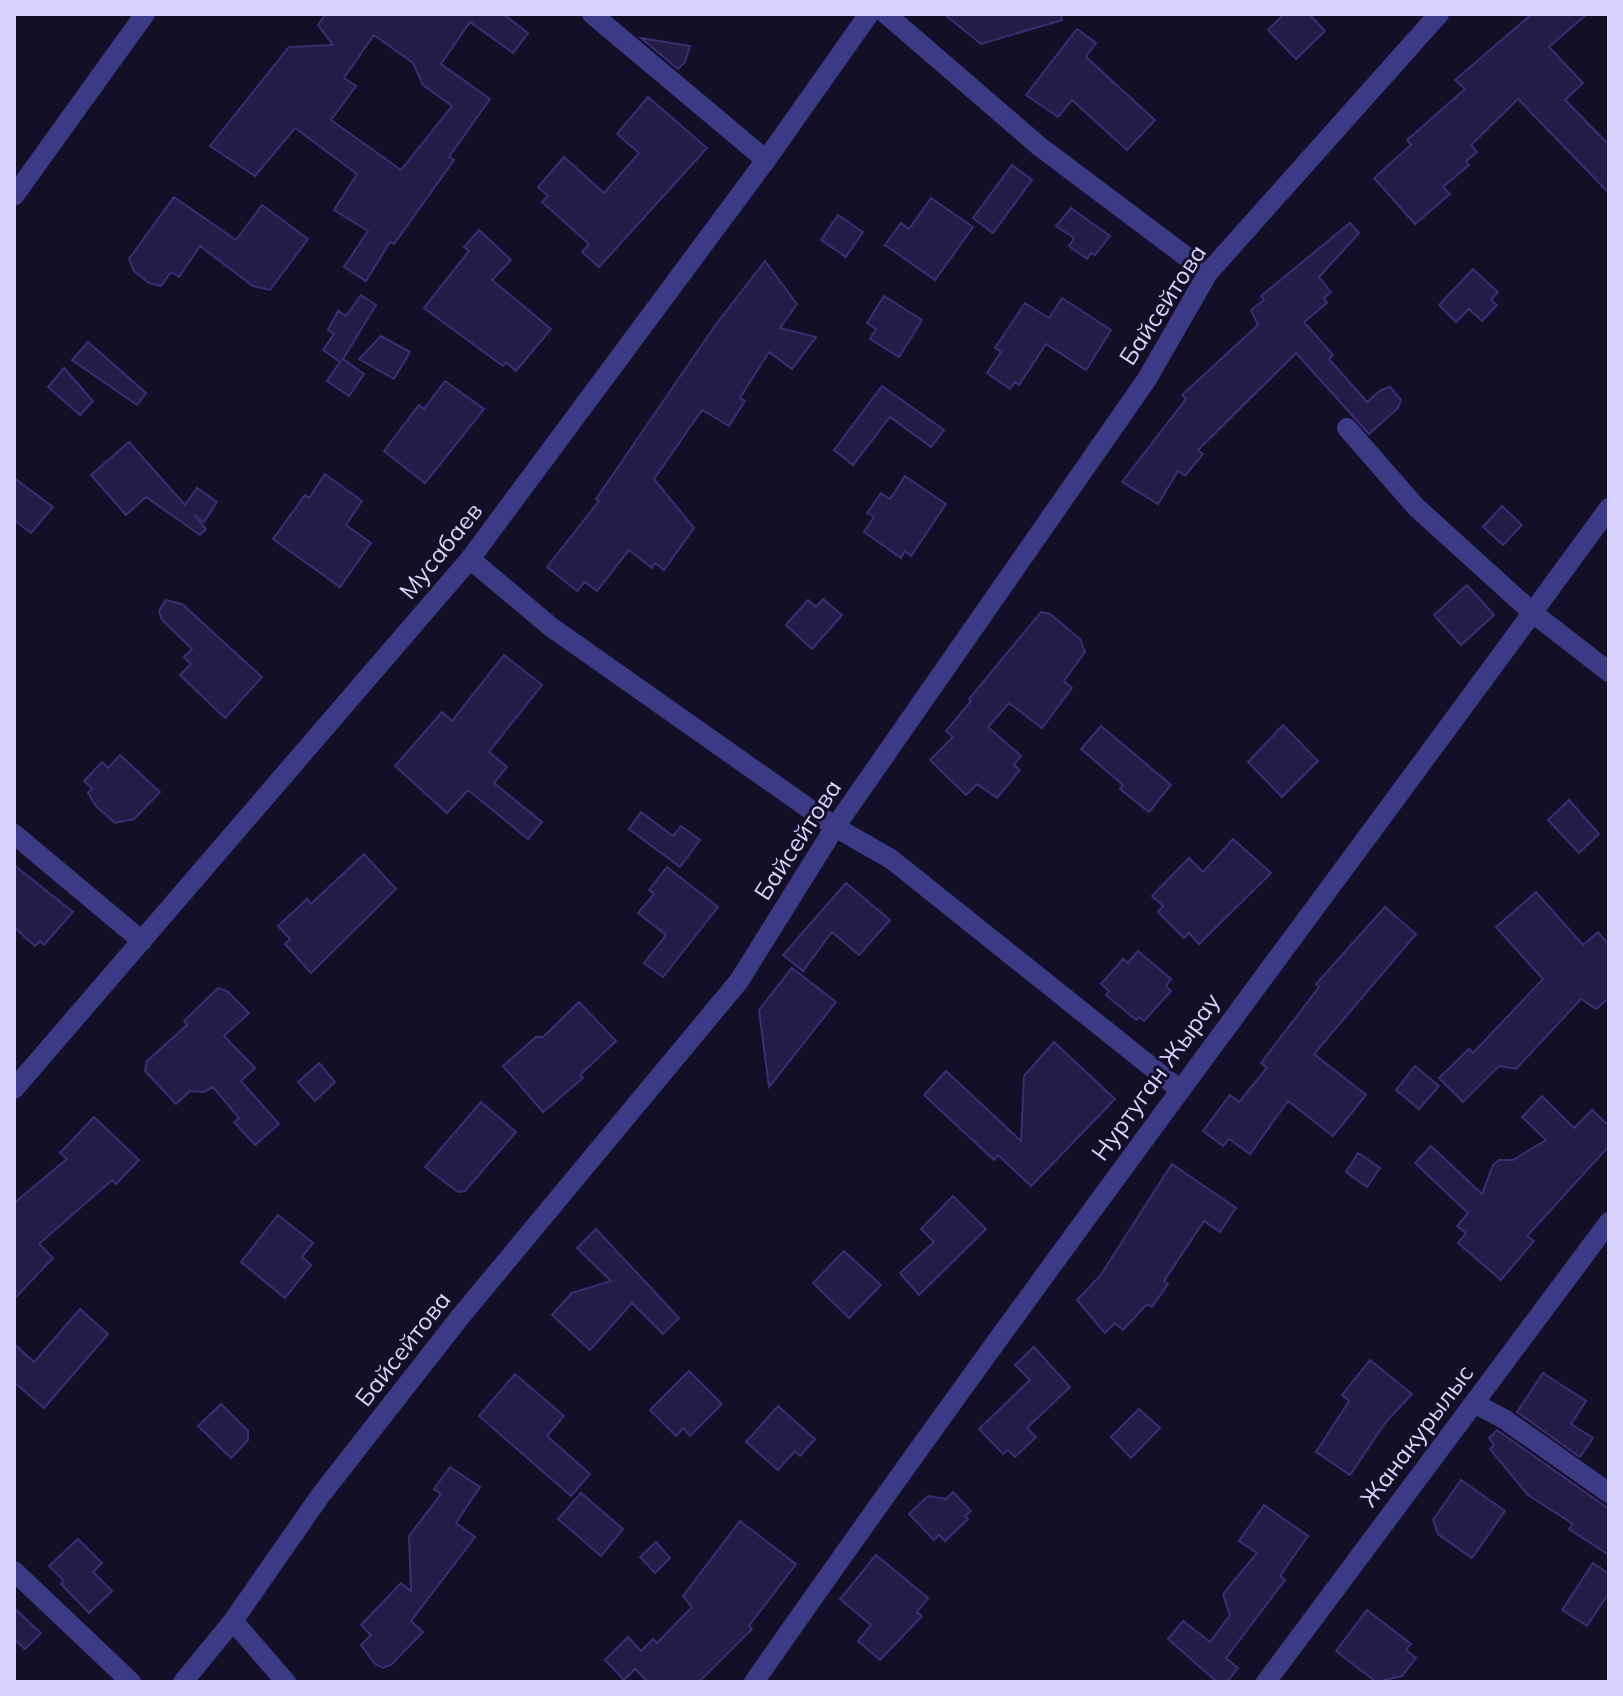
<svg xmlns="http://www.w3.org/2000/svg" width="1623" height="1696" font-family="Mulish,sans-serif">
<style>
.building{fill:#241b47;stroke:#3b2d73;stroke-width:2;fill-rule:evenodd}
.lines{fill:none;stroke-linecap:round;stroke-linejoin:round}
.minor{stroke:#3d3a85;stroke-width:20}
.labels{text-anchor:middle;stroke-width:6;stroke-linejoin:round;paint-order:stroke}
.street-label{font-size:24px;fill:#d9d4ff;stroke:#130f26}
</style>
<rect width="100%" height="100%" fill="#130f26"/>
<!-- building -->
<path class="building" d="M 326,14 L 503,14 L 528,33 L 513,53 L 470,22 L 441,64 L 490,99 L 449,157 L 454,160 L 394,244 L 390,242 L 366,281 L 344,267 L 368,231 L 334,210 L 357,174 L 295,128 L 255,176 L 210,146 L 289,47 L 333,45 L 318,25 ZM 374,35 L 413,63 L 423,85 L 452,106 L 401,170 L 331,120 L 356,86 L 344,78 Z
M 944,14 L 1061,14 L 1062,20 L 981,44 Z
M 1284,14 L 1309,14 L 1325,31 L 1296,59 L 1268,30 Z
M 1532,14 L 1587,14 L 1549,47 L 1583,83 L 1565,100 L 1609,145 L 1609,193 L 1518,99 L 1471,145 L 1477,152 L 1466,161 L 1469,165 L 1443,187 L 1450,194 L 1415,224 L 1374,178 L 1411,145 L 1407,140 L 1465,89 L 1455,80 Z
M 1077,29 L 1096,43 L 1086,57 L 1155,120 L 1127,150 L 1072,100 L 1058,117 L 1026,95 Z
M 641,38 L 690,46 L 685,62 L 678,69 Z
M 648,97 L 707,148 L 599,267 L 582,252 L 589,244 L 542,202 L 548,196 L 538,187 L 564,157 L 604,193 L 639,153 L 617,134 Z
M 1012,165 L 1032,180 L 993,233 L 973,218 Z
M 174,197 L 236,240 L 262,205 L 308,239 L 270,290 L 253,286 L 200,246 L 179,277 L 171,272 L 161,286 L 149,283 L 134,271 L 129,259 Z
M 931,198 L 973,227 L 935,280 L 885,245 L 901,223 L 909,229 Z
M 1071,208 L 1110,236 L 1095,255 L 1091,253 L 1087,259 L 1069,246 L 1074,238 L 1056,226 Z
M 838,215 L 863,232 L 846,257 L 821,240 Z
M 1350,223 L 1359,233 L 1319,277 L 1331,292 L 1324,298 L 1327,303 L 1304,322 L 1333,355 L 1329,359 L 1367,402 L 1381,390 L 1390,387 L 1401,400 L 1398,408 L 1369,434 L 1296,353 L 1198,450 L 1203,454 L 1185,476 L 1178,471 L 1158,504 L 1122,482 L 1186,399 L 1182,395 L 1258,325 L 1251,310 L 1264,300 L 1261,296 Z
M 479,230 L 511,260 L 492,280 L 551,329 L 516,371 L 506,362 L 503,366 L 424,308 L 469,251 L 464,247 Z
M 765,261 L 797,304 L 780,328 L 816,337 L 792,369 L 769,352 L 740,398 L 745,401 L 729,426 L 702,410 L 654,479 L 694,528 L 664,570 L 655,563 L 652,568 L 629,550 L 597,591 L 585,582 L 577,591 L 547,567 L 599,501 L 596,499 L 625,457 L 714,327 Z
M 1473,269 L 1498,292 L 1491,300 L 1497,305 L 1482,321 L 1469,309 L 1456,322 L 1439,305 Z
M 361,295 L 376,305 L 343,359 L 364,374 L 349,396 L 327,381 L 340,362 L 323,350 L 334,334 L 328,330 L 338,311 L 346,316 Z
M 884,296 L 922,320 L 899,357 L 870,339 L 876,329 L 867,323 Z
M 1062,298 L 1111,330 L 1086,370 L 1046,344 L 1019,385 L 1015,382 L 1010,389 L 987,373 L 1001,352 L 995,348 L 1025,303 L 1049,318 Z
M 381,336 L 410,352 L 394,379 L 359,359 Z
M 88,342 L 146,393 L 137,405 L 72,360 Z
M 64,368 L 93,401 L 80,415 L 48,387 Z
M 445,381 L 484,409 L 425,483 L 384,451 L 419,405 L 424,409 Z
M 882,386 L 944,430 L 931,447 L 890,417 L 853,465 L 834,450 Z
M 129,442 L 185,505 L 197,488 L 217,502 L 204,522 L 194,515 L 206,529 L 200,535 L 146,497 L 126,515 L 91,475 Z
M 325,474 L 362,501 L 346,525 L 371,543 L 340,587 L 273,539 L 305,495 L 309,498 Z
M 905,476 L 946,504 L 911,556 L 905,551 L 901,558 L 864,532 L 874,517 L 867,513 L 881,493 L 890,499 Z
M 14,478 L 53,507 L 31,533 L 14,520 Z
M 1502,506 L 1522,525 L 1503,545 L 1483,527 Z
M 1467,585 L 1494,615 L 1461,645 L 1434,615 Z
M 823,599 L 842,615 L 812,649 L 786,625 L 808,600 L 816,607 Z
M 166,600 L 182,604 L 262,677 L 225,718 L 180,675 L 191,664 L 184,657 L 192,649 L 162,620 L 159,611 Z
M 1041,612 L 1050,614 L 1080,639 L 1085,652 L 1064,681 L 1072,688 L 1042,728 L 1009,703 L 988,727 L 1021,756 L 1014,765 L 1020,770 L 997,798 L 977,784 L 966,795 L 930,760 L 953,737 L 946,731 L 971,701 L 969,699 Z
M 504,655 L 542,685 L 489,752 L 507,767 L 494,783 L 542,822 L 528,839 L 468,790 L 447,813 L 395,766 L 442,712 L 452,721 Z
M 1283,725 L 1318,761 L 1282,797 L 1248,762 Z
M 1101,726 L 1171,785 L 1149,812 L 1120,789 L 1123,785 L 1081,749 Z
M 120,755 L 160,792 L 134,819 L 115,823 L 96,806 L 88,793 L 92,788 L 84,781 L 102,762 L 108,768 Z
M 1569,800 L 1599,834 L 1579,853 L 1548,820 Z
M 641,812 L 673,836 L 681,826 L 700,840 L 680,867 L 629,829 Z
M 1233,839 L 1271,873 L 1199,944 L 1189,933 L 1184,938 L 1158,912 L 1163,906 L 1152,896 L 1189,858 L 1203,872 Z
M 364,854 L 396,889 L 311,973 L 285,944 L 290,939 L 278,926 L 307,899 L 311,904 Z
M 14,865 L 73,912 L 44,945 L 40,941 L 35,946 L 14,927 Z
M 667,867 L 718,907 L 663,977 L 644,963 L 666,935 L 638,913 L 654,894 L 649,890 Z
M 846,883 L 890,920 L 859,955 L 832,932 L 803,971 L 783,955 Z
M 1536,892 L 1583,945 L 1598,932 L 1609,945 L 1609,998 L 1596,1009 L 1581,999 L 1516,1069 L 1499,1066 L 1463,1102 L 1439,1078 L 1469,1049 L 1473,1053 L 1543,979 L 1496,927 Z
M 1385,907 L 1416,934 L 1314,1054 L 1366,1095 L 1333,1136 L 1288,1101 L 1250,1154 L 1229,1139 L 1223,1146 L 1203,1131 L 1230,1095 L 1239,1102 L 1267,1068 L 1261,1063 L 1316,991 L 1319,987 L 1316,984 Z
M 1138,951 L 1171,979 L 1166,986 L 1171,991 L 1144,1021 L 1139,1017 L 1136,1020 L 1106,995 L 1109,991 L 1101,984 L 1123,959 L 1128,963 Z
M 792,968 L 836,1002 L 769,1087 L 759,1010 Z
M 218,988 L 227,991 L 249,1013 L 224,1036 L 255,1068 L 241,1081 L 279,1124 L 255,1145 L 234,1122 L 239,1118 L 213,1087 L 204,1092 L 190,1091 L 176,1104 L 145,1071 L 147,1061 L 187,1025 L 184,1021 Z
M 579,1002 L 616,1041 L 580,1075 L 583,1078 L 543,1112 L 503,1066 L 536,1037 L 543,1037 Z
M 1054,1042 L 1115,1099 L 1031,1186 L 998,1155 L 994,1160 L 924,1095 L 946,1071 L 1021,1141 L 1024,1076 Z
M 319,1063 L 335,1082 L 315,1101 L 298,1082 Z
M 1415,1066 L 1439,1086 L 1419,1109 L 1396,1090 Z
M 1542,1096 L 1574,1128 L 1592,1110 L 1609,1126 L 1609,1146 L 1527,1236 L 1534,1241 L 1501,1280 L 1458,1243 L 1466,1233 L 1457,1226 L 1468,1213 L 1415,1163 L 1431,1146 L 1482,1194 L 1493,1165 L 1499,1160 L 1513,1160 L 1546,1140 L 1522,1117 Z
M 481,1102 L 516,1132 L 465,1191 L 458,1192 L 425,1167 Z
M 94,1117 L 139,1160 L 116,1184 L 112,1180 L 39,1244 L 53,1258 L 14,1299 L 14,1203 L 67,1159 L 60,1153 Z
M 1358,1153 L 1380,1168 L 1367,1187 L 1346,1172 Z
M 1172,1164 L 1236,1208 L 1220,1232 L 1204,1221 L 1164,1281 L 1168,1284 L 1152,1307 L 1147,1304 L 1123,1330 L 1115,1323 L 1105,1333 L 1077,1300 L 1100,1276 Z
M 953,1196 L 986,1229 L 919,1295 L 900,1273 L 934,1242 L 921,1229 Z
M 278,1215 L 313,1243 L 302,1257 L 311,1265 L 285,1298 L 241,1262 Z
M 596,1229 L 679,1318 L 663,1334 L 632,1303 L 590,1350 L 552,1315 L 572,1293 L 611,1281 L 577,1248 Z
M 844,1251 L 881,1285 L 849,1318 L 813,1283 Z
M 80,1309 L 108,1334 L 44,1408 L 14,1382 L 14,1344 L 34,1362 Z
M 1034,1347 L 1070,1387 L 1027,1428 L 1036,1437 L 1015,1457 L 1008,1450 L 1003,1454 L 979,1429 L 1030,1380 L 1015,1365 Z
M 1370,1360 L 1412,1394 L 1385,1423 L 1350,1475 L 1316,1452 L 1349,1401 L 1342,1395 Z
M 689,1371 L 722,1404 L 690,1436 L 683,1428 L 676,1436 L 650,1410 Z
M 1543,1373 L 1586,1401 L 1571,1424 L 1593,1438 L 1580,1457 L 1517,1412 Z
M 515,1374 L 564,1416 L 547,1436 L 590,1474 L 571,1496 L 479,1416 Z
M 221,1404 L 248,1431 L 248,1440 L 231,1458 L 198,1426 Z
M 778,1406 L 815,1439 L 800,1456 L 795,1451 L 778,1470 L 746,1442 Z
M 1139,1409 L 1160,1428 L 1131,1458 L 1111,1437 Z
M 1497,1430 L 1609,1509 L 1609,1555 L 1569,1529 L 1573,1524 L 1528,1495 L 1490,1449 L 1494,1445 L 1489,1438 Z
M 450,1467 L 480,1487 L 456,1523 L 475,1537 L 411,1621 L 423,1632 L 391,1665 L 383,1668 L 374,1663 L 361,1645 L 371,1635 L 361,1625 L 401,1583 L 411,1591 L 409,1536 L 441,1494 L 434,1489 Z
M 1461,1480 L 1505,1511 L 1472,1558 L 1438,1534 L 1433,1520 Z
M 953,1492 L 971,1511 L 965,1516 L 968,1519 L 945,1541 L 939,1535 L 934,1540 L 909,1514 L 928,1496 L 946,1499 Z
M 581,1493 L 623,1529 L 601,1556 L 558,1519 Z
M 1264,1505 L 1308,1536 L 1280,1576 L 1285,1580 L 1226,1658 L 1238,1668 L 1227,1682 L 1217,1682 L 1168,1639 L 1183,1621 L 1210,1642 L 1230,1615 L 1223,1594 L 1257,1553 L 1239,1541 Z
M 740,1521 L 796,1564 L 749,1626 L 752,1629 L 699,1682 L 648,1682 L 635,1669 L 624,1680 L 605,1660 L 628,1637 L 641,1651 L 653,1639 L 657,1643 L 692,1607 L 683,1596 Z
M 78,1539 L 102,1563 L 93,1572 L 112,1591 L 89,1613 L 61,1584 L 64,1581 L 49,1566 Z
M 656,1542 L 670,1558 L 655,1573 L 640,1557 Z
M 876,1555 L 928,1598 L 917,1612 L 922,1616 L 880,1660 L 858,1641 L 871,1625 L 840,1599 Z
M 1593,1563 L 1609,1574 L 1609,1593 L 1587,1626 L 1562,1610 Z
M 14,1608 L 41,1633 L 25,1649 L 14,1639 Z
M 1367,1610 L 1411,1644 L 1406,1650 L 1416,1658 L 1402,1676 L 1376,1682 L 1336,1651 Z"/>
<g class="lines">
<!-- minor -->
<path class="minor" d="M 592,14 L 766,160
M 886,14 L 1039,146 L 1208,273
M 14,196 L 145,14
M 1347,428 L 1416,507 L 1533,613 L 1609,672
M 470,559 L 551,627 L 835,827 L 891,859 L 1179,1089
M 14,834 L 142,941
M 14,1089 L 470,559 L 766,160 L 869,14
M 1474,1403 L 1504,1419 L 1609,1493
M 14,1571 L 131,1682
M 233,1621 L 286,1682
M 183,1682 L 233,1621 L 320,1496 L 460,1317 L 739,981 L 835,827 L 1147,379 L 1208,273 L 1439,14
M 754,1682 C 1031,1285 1324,899 1609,508
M 1266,1682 L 1609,1222"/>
</g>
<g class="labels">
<!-- street labels -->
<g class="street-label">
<text transform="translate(1163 305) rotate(-57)" y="8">Байсейтова</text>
<text transform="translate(441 551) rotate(-51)" y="8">Мусабаев</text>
<text transform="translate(798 840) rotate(-57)" y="8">Байсейтова</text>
<text transform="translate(1156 1077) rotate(-54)" y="8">Нуртуган Жырау</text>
<text transform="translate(403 1349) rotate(-52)" y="8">Байсейтова</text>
<text transform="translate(1417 1436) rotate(-53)" y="8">Жанакурылыс</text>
</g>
</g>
<!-- border -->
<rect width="1623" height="1696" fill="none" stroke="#d9d4ff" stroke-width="32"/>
</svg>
